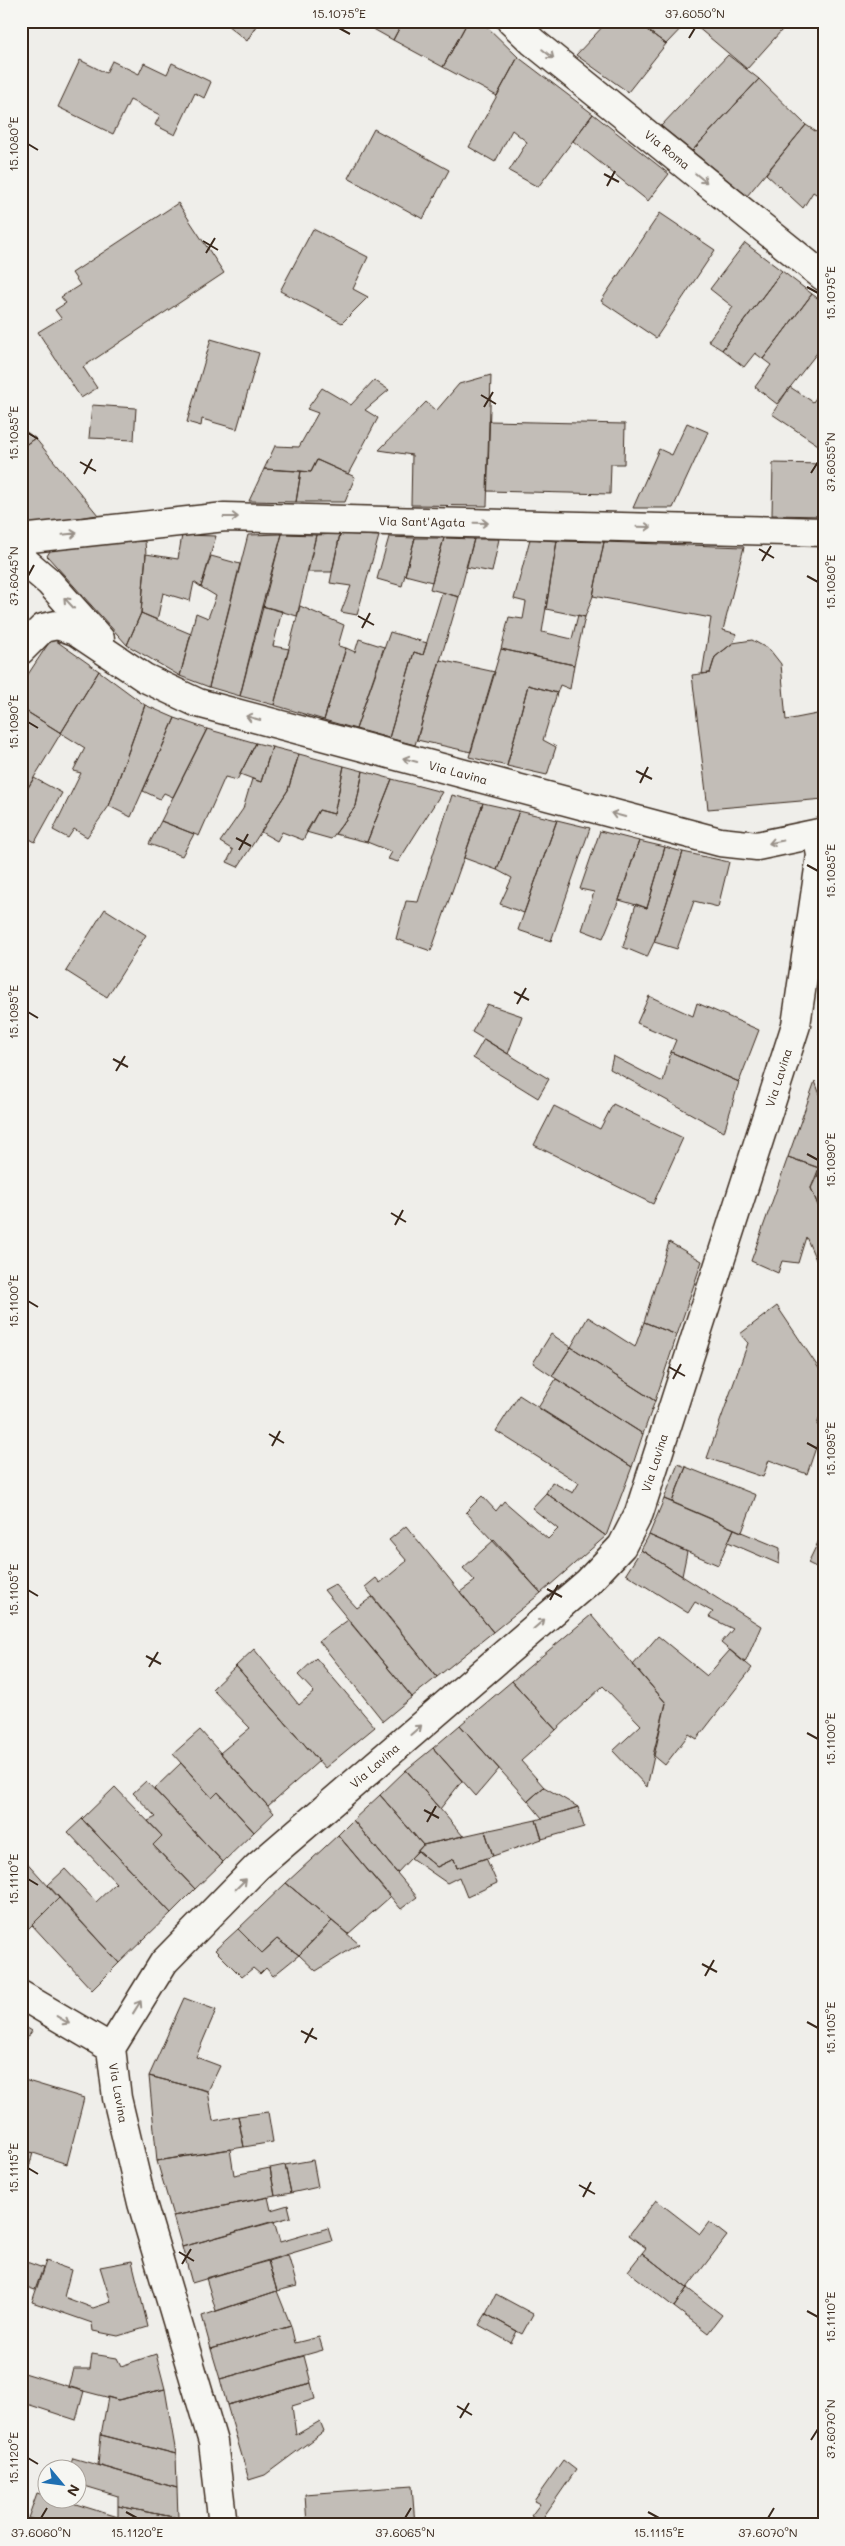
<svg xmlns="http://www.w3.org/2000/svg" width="845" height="2546" font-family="Mali,sans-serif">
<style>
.building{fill:#c2bdb7;stroke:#3b2a1e}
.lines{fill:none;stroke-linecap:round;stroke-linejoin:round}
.street-casing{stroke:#3b2a1e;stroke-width:31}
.secondary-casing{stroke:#3b2a1e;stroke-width:31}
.street{stroke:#f6f6f2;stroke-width:28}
.secondary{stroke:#f6f6f2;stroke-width:28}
.oneway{stroke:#989088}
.ticks{fill:none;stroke:#3b2a1e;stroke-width:2}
.labels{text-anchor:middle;stroke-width:5;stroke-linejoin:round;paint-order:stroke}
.street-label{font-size:12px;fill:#3b2a1e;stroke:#f6f6f2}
.neatline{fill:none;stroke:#3b2a1e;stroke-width:2}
.ticks-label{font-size:12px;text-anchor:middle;fill:#3b2a1e}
</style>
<rect width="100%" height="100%" fill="#efeeea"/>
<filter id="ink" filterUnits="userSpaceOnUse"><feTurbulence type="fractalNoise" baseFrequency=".02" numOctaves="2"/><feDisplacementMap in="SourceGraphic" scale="10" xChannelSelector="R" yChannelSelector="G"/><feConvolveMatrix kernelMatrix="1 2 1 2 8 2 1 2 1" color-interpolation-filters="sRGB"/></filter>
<g filter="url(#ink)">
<!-- building -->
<path class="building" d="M 21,21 L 28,21 L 21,51 Z
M 222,21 L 259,21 L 247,41 Z
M 359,21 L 403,21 L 393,40 Z
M 403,21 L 468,21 L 443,67 L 393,40 Z
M 468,21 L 481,21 L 518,57 L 497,96 L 443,67 Z
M 608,21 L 635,21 L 666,44 L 628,92 L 576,55 Z
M 635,21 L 688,21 L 666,44 Z
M 690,21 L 790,21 L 747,69 Z
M 728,55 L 759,79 L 692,151 L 661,126 Z
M 518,57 L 593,114 L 538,187 L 509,171 L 527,142 L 512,130 L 495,162 L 469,147 Z
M 80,60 L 106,73 L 112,61 L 139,74 L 144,63 L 167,74 L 172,63 L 211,82 L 204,98 L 195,93 L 175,135 L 155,125 L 160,115 L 130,100 L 113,134 L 58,107 Z
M 759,79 L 806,125 L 747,196 L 692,151 Z
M 593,114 L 669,174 L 648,201 L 573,141 Z
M 806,125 L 824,137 L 824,199 L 813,192 L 803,208 L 766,174 Z
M 374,129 L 449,170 L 423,219 L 348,178 Z
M 178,203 L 224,273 L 83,367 L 97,388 L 81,398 L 38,332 L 61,318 L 55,310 L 66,303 L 61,297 L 80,285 L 72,273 Z
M 660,213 L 715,250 L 656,338 L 601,301 Z
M 313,229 L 368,257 L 353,289 L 368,297 L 342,323 L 280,291 Z
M 745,243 L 782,271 L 722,350 L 708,341 L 733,307 L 710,289 Z
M 782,271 L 812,294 L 763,359 L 755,353 L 744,367 L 722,350 Z
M 812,294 L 824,303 L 824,344 L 777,404 L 755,387 L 771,365 L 763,359 Z
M 211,339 L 259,353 L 237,429 L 202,419 L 201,426 L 187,422 Z
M 491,375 L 487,506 L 411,505 L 412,455 L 379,450 L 426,402 L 436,411 L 459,384 Z
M 374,380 L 389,390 L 365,410 L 378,418 L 348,474 L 317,460 L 311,472 L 264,469 L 275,446 L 299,447 L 318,413 L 307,409 L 322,388 L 351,405 Z
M 790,387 L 813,402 L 818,395 L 824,399 L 824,449 L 772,414 Z
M 92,405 L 136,408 L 134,440 L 89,438 Z
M 489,421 L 625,424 L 624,464 L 611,464 L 610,494 L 487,491 Z
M 687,423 L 708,432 L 673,508 L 633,508 L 659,449 L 672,455 Z
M 21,428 L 35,438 L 21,448 Z
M 35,438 L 98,515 L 23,526 L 21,523 L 21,448 Z
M 317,460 L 355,477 L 345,502 L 296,502 L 301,471 L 311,472 Z
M 773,463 L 824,464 L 824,516 L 772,515 Z
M 264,469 L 301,471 L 296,502 L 249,501 Z
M 282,534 L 240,696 L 209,687 L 248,535 Z
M 282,534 L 316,535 L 297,616 L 262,606 Z
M 340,534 L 332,572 L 308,572 L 316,535 Z
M 340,534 L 379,536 L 357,615 L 341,612 L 351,586 L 330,583 Z
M 182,535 L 216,536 L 201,587 L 194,582 L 190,601 L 163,593 L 157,620 L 141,613 L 146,554 L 178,559 Z
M 389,537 L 415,538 L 402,586 L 377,579 Z
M 415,538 L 444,538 L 432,582 L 405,575 Z
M 444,538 L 474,539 L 459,597 L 430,589 Z
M 474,539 L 499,539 L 492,572 L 466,567 Z
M 530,539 L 557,541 L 542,632 L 572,639 L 578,615 L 585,617 L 574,665 L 501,649 L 509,617 L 523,619 L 526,602 L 514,599 Z
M 145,541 L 146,554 L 141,613 L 127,645 L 47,556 L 53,546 Z
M 557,541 L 604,542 L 593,596 L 585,617 L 546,609 Z
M 604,542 L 744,547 L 723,630 L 737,634 L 733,643 L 715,657 L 710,673 L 702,674 L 711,618 L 593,596 Z
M 211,556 L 240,564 L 209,687 L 180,676 L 196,613 L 208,618 L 216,596 L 201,587 Z
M 442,592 L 459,597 L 415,745 L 389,738 L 414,652 L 423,655 Z
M 262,606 L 282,611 L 273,646 L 289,649 L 274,705 L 240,696 Z
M 300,606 L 344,625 L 338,646 L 346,648 L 324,720 L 274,705 Z
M 141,613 L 191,634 L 180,676 L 127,645 Z
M 390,632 L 427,643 L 423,655 L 414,652 L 389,738 L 356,729 Z
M 52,638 L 99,671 L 61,733 L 21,708 L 21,685 Z
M 359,639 L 384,647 L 356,729 L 324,720 L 346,648 L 355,652 Z
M 752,640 L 770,650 L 781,664 L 786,720 L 822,713 L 824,799 L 708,809 L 692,675 L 710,673 L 715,657 L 733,643 Z
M 501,649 L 574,665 L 570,689 L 560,685 L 557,693 L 528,685 L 507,766 L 469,757 Z
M 440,660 L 495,672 L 471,752 L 417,740 Z
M 99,671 L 145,705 L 109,806 L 87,837 L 74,829 L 68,838 L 53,830 L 81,773 L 73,771 L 85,748 L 61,733 Z
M 528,685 L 557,693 L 543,740 L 556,747 L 547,775 L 507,766 Z
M 145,705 L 175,718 L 131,817 L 109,806 Z
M 21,708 L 61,733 L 21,799 Z
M 175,718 L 207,729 L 173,797 L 164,793 L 160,799 L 143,791 Z
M 207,729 L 256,743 L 237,780 L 225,777 L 199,836 L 161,821 Z
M 256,743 L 272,747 L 261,782 L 240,774 Z
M 272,747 L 299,754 L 288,790 L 238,867 L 227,862 L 233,850 L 220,842 L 243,809 L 252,779 L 261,782 Z
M 299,754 L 344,766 L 334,814 L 319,810 L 303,840 L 282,832 L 277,841 L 261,832 L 288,790 Z
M 344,766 L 363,771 L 356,806 L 331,839 L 306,832 L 319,810 L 334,814 Z
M 363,771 L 392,779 L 367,842 L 335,834 L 356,806 Z
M 34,778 L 62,793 L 35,842 L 21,834 L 21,799 Z
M 392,779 L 442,792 L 398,862 L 388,859 L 392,852 L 367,842 Z
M 452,795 L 483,803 L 431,951 L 396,939 L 406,901 L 418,902 Z
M 483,803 L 519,811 L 497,870 L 464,858 Z
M 519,811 L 557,820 L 524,913 L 500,904 L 512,878 L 497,870 Z
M 557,820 L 590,828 L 551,941 L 518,930 Z
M 161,821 L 194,834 L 182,856 L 149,844 Z
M 600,831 L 639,841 L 619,900 L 603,938 L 582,930 L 594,892 L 580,889 Z
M 639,841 L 665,847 L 647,908 L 619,900 Z
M 665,847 L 683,852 L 654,942 L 647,957 L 623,947 L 636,904 L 647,908 Z
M 683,852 L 729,862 L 718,907 L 694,901 L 677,949 L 654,942 Z
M 105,909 L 146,935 L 107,997 L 66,971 Z
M 649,996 L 693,1016 L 697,1003 L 759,1030 L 739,1082 L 671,1052 L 676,1040 L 637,1023 Z
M 487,1004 L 522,1016 L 508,1054 L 472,1032 Z
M 484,1039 L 549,1079 L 538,1098 L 473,1058 Z
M 671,1052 L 739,1082 L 724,1132 L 610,1069 L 613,1056 L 663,1082 Z
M 815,1081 L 824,1106 L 824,1176 L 817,1176 L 819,1168 L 788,1157 Z
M 613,1104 L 683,1138 L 653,1204 L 534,1145 L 554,1106 L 600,1129 Z
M 788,1157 L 819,1168 L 811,1188 L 824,1220 L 824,1278 L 806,1237 L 798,1263 L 782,1261 L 778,1273 L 751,1261 Z
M 817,1176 L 824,1176 L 824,1220 L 811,1188 Z
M 669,1242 L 702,1261 L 677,1335 L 644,1322 Z
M 777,1306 L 824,1376 L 824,1405 L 817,1425 L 823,1427 L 807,1474 L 769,1460 L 763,1477 L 707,1458 L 748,1343 L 740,1334 Z
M 588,1317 L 635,1347 L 644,1322 L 677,1335 L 655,1401 L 571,1347 Z
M 551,1334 L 571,1347 L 552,1376 L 533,1363 Z
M 571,1347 L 655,1401 L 643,1434 L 552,1376 Z
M 556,1379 L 643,1434 L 632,1467 L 538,1408 Z
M 519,1395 L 632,1467 L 606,1536 L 546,1493 L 552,1482 L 573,1493 L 579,1483 L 496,1431 Z
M 678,1464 L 686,1467 L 672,1502 L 664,1499 Z
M 686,1467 L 756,1495 L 742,1532 L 672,1502 Z
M 546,1493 L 606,1536 L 541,1593 L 466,1512 L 482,1496 L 496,1511 L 504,1501 L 548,1539 L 558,1529 L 532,1508 Z
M 664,1499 L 734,1529 L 718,1565 L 649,1535 Z
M 406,1526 L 493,1632 L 437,1677 L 365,1587 L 376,1578 L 380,1583 L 407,1561 L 389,1540 Z
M 734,1529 L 780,1548 L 779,1564 L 728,1542 Z
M 824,1530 L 824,1571 L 808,1563 Z
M 649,1535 L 687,1552 L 682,1576 L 641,1550 Z
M 494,1540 L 541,1593 L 493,1632 L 460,1592 L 475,1581 L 463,1568 Z
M 641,1550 L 761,1626 L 745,1663 L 721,1643 L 733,1629 L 709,1617 L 713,1612 L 695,1602 L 688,1613 L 626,1574 Z
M 335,1584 L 357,1608 L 372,1597 L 437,1677 L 412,1697 L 324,1590 Z
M 591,1615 L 666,1703 L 647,1787 L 613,1751 L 641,1725 L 603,1686 L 556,1730 L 512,1681 Z
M 348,1620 L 412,1697 L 383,1721 L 319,1641 Z
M 658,1636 L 707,1676 L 730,1650 L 752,1668 L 697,1739 L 689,1734 L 665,1765 L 653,1755 L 666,1703 L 633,1665 Z
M 254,1649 L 299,1705 L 314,1692 L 298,1675 L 316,1658 L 375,1727 L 325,1768 L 236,1666 Z
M 236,1666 L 319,1761 L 268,1806 L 220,1753 L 250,1728 L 212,1689 Z
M 512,1681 L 556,1730 L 521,1761 L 544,1787 L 528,1801 L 460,1725 Z
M 460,1725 L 499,1769 L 476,1796 L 433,1748 Z
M 200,1730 L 274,1813 L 254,1832 L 218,1792 L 212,1798 L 173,1754 Z
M 433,1748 L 462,1781 L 440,1809 L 406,1770 Z
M 181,1763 L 212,1798 L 218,1792 L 254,1832 L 223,1862 L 154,1789 Z
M 406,1770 L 440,1809 L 463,1836 L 423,1845 L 380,1795 Z
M 146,1781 L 223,1862 L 195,1889 L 153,1845 L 162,1836 L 148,1821 L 156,1817 L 133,1793 Z
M 115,1787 L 162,1836 L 153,1845 L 195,1889 L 171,1913 L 82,1819 Z
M 544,1787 L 578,1807 L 542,1818 L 528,1801 Z
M 380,1795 L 423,1845 L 397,1873 L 353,1820 Z
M 578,1807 L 584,1827 L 542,1839 L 536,1820 Z
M 82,1819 L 171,1913 L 119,1963 L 48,1885 L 65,1869 L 96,1902 L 116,1883 L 68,1832 Z
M 353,1820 L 417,1897 L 401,1909 L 338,1835 Z
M 536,1820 L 542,1839 L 493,1856 L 485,1831 Z
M 485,1831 L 493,1856 L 457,1868 L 454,1859 L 437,1867 L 418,1851 L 423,1845 Z
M 338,1835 L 390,1897 L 348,1934 L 286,1883 Z
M 418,1851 L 437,1867 L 454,1859 L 457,1868 L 486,1858 L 497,1883 L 467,1897 L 459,1877 L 447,1883 L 411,1858 Z
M 21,1856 L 59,1898 L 21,1936 Z
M 286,1883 L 332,1921 L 299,1955 L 277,1939 L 262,1953 L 238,1929 Z
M 59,1898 L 119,1963 L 92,1990 L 32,1925 Z
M 332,1921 L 359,1944 L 316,1971 L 299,1955 Z
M 238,1929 L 262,1953 L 277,1939 L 299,1955 L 273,1976 L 266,1968 L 260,1974 L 253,1968 L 242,1977 L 215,1950 Z
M 184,1998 L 216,2010 L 196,2057 L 220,2066 L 208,2091 L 149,2076 Z
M 21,2024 L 32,2031 L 21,2048 Z
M 149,2076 L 208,2091 L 213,2121 L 238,2116 L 244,2147 L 157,2161 Z
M 21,2079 L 84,2098 L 67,2164 L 21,2149 Z
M 268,2112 L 273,2142 L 244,2147 L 238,2116 Z
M 21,2149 L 33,2153 L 24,2185 L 21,2184 Z
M 230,2149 L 234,2175 L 270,2168 L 275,2196 L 173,2216 L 157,2161 Z
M 313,2160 L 318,2187 L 291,2193 L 285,2165 Z
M 285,2165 L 291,2193 L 275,2196 L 270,2168 Z
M 268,2197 L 271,2210 L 288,2205 L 291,2217 L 182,2247 L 173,2216 Z
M 656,2200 L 700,2234 L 709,2222 L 727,2236 L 687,2288 L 642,2253 L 646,2248 L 629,2235 Z
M 274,2221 L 280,2242 L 328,2228 L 332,2241 L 192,2283 L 182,2247 Z
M 642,2253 L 687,2288 L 674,2307 L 628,2271 Z
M 288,2255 L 297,2286 L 277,2291 L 268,2261 Z
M 21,2260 L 43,2268 L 35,2290 L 21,2285 Z
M 46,2261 L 71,2270 L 64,2297 L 93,2308 L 111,2302 L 100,2267 L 132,2261 L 148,2327 L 118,2336 L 93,2331 L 92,2323 L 32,2302 Z
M 268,2261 L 277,2291 L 216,2311 L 206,2278 Z
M 687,2288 L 722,2315 L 708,2333 L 674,2307 Z
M 277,2291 L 291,2326 L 211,2349 L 202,2316 Z
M 496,2294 L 533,2314 L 522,2334 L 486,2314 Z
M 486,2314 L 517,2331 L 511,2343 L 479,2325 Z
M 291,2326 L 295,2343 L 319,2337 L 323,2350 L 220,2379 L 211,2349 Z
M 92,2354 L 117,2358 L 121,2366 L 156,2354 L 165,2389 L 118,2400 L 68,2387 L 73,2369 L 90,2369 Z
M 304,2356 L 311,2383 L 227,2405 L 220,2379 Z
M 21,2372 L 84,2391 L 76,2420 L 21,2402 Z
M 311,2383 L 315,2399 L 292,2406 L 296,2435 L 320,2421 L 324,2431 L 265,2475 L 249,2480 L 227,2405 Z
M 165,2389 L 176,2454 L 101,2435 L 108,2397 L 118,2400 Z
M 101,2435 L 176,2454 L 177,2488 L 98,2465 Z
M 73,2458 L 177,2488 L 178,2518 L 118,2506 L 118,2496 L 78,2484 L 78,2468 L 69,2468 Z
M 563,2460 L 576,2470 L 540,2522 L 531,2516 L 540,2504 L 534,2501 Z
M 412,2486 L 415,2525 L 307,2525 L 305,2494 Z
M 37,2493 L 48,2496 L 48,2498 L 56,2498 L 118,2517 L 118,2506 L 178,2518 L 178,2525 L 52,2525 L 28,2518 Z"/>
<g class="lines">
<!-- street casing -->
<g class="street-casing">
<path id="street" d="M 511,21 L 533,42 L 824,277
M 21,539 L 225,517 L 824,532"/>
</g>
<!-- secondary casing -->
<g class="secondary-casing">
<path id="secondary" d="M 21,558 L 49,582 L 100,639
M 21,650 L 43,628 L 57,625 L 75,631 L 145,678 L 198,703 L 720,842 L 757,846 L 824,832
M 21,1995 L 111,2048
M 223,2525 L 213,2442 L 142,2203 L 117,2098 L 111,2048 L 164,1962 L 257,1867 L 588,1582 L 622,1546 L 639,1513 L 796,1025 L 821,855 L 817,835"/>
</g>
<!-- street -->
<use href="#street" class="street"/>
<!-- secondary -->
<use href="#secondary" class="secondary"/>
</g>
<!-- one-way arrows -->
<defs><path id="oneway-shaft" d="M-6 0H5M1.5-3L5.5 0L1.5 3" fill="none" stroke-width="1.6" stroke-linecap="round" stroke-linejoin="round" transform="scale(1.25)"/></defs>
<g class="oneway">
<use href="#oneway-shaft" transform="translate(548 54) rotate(39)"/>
<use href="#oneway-shaft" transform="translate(701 178) rotate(39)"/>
<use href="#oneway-shaft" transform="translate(231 517)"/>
<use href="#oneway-shaft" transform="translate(481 523) rotate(1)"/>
<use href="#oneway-shaft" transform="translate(644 527) rotate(1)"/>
<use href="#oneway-shaft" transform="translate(70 534) rotate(-6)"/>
<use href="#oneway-shaft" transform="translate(69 603) rotate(-133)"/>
<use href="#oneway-shaft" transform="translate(253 718) rotate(-165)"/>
<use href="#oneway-shaft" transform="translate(410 760) rotate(-165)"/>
<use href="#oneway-shaft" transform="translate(618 815) rotate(-165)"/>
<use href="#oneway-shaft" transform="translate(776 842) rotate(169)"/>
<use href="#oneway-shaft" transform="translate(539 1624) rotate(-41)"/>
<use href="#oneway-shaft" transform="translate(416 1730) rotate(-41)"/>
<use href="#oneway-shaft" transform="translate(241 1884) rotate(-45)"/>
<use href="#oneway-shaft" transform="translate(137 2007) rotate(-58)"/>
<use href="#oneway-shaft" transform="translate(63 2020) rotate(31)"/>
</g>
</g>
<!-- ticks -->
<path class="ticks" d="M 339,28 L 350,34M 689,38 L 695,28M 28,144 L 38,150M 604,174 L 619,182M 607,186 L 615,171M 203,241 L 218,250M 206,253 L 215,238M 807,287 L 818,293M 481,395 L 496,404M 484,407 L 493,392M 28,433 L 38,439M 80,462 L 96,471M 811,473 L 818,462M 84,474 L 92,459M 759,549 L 774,558M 762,561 L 771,546M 28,576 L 34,565M 807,576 L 818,582M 358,616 L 374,625M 362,628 L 370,613M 28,722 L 38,728M 636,771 L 652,779M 640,783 L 648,767M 236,838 L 251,846M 239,850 L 248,834M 807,865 L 818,871M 514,992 L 529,1000M 517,1004 L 526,988M 28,1012 L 38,1018M 113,1059 L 128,1067M 116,1071 L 125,1056M 807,1154 L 818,1160M 391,1213 L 406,1222M 395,1225 L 403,1210M 28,1301 L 38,1307M 669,1367 L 685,1376M 673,1379 L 681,1364M 269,1434 L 284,1443M 807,1443 L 818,1449M 272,1446 L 280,1431M 547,1589 L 562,1597M 28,1590 L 38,1596M 550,1600 L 558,1585M 146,1656 L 161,1664M 149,1667 L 158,1652M 807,1733 L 818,1739M 424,1810 L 439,1818M 427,1822 L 436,1806M 28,1879 L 38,1885M 702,1964 L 717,1972M 705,1976 L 714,1960M 807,2022 L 818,2028M 301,2031 L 317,2039M 305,2043 L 313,2028M 28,2168 L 38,2174M 579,2185 L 595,2194M 583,2197 L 591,2182M 179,2252 L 194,2261M 182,2264 L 191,2249M 807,2311 L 818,2317M 457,2406 L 472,2415M 460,2418 L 469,2403M 811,2440 L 818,2429M 28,2458 L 38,2464M 126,2512 L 137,2518M 648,2512 L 659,2518M 41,2518 L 47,2508M 405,2518 L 411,2508M 768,2518 L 774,2508"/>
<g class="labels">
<!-- street labels -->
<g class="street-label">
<text transform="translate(667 150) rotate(39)" y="4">Via Roma</text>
<text transform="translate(422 522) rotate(1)" y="4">Via Sant'Agata</text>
<text transform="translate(458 773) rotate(15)" y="4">Via Lavina</text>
<text transform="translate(779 1078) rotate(-72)" y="4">Via Lavina</text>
<text transform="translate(655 1463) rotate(-72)" y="4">Via Lavina</text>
<text transform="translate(375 1766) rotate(-41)" y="4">Via Lavina</text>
<text transform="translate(118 2093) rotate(80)" y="4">Via Lavina</text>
</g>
</g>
<!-- margin -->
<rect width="845" height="2546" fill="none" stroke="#f6f6f2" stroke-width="55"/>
<!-- north arrow -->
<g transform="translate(62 2484) rotate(119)"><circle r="24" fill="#f6f6f2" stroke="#aba49d"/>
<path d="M0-4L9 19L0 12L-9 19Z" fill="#1f6fb2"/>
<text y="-8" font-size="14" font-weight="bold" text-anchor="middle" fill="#3b2a1e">N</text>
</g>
<rect x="28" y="28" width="790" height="2490" class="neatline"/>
<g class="ticks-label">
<text x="339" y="18">15.1075°E</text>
<text x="695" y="18">37.6050°N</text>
<text transform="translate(14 144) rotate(-90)" y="4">15.1080°E</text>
<text transform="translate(831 293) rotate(-90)" y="4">15.1075°E</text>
<text transform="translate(14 433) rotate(-90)" y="4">15.1085°E</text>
<text transform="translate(831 462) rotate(-90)" y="4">37.6055°N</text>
<text transform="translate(14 576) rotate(-90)" y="4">37.6045°N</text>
<text transform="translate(831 582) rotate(-90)" y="4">15.1080°E</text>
<text transform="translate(14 722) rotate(-90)" y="4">15.1090°E</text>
<text transform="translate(831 871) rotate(-90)" y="4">15.1085°E</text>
<text transform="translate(14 1012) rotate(-90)" y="4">15.1095°E</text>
<text transform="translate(831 1160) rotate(-90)" y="4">15.1090°E</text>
<text transform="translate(14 1301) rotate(-90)" y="4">15.1100°E</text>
<text transform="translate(831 1449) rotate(-90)" y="4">15.1095°E</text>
<text transform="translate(14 1590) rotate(-90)" y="4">15.1105°E</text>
<text transform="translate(831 1739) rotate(-90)" y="4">15.1100°E</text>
<text transform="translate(14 1879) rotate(-90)" y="4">15.1110°E</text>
<text transform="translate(831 2028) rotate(-90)" y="4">15.1105°E</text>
<text transform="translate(14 2168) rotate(-90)" y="4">15.1115°E</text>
<text transform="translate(831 2317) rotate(-90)" y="4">15.1110°E</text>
<text transform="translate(831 2429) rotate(-90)" y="4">37.6070°N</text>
<text transform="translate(14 2458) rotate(-90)" y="4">15.1120°E</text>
<text x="41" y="2537">37.6060°N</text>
<text x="137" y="2537">15.1120°E</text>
<text x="405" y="2537">37.6065°N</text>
<text x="659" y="2537">15.1115°E</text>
<text x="768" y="2537">37.6070°N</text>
</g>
</svg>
